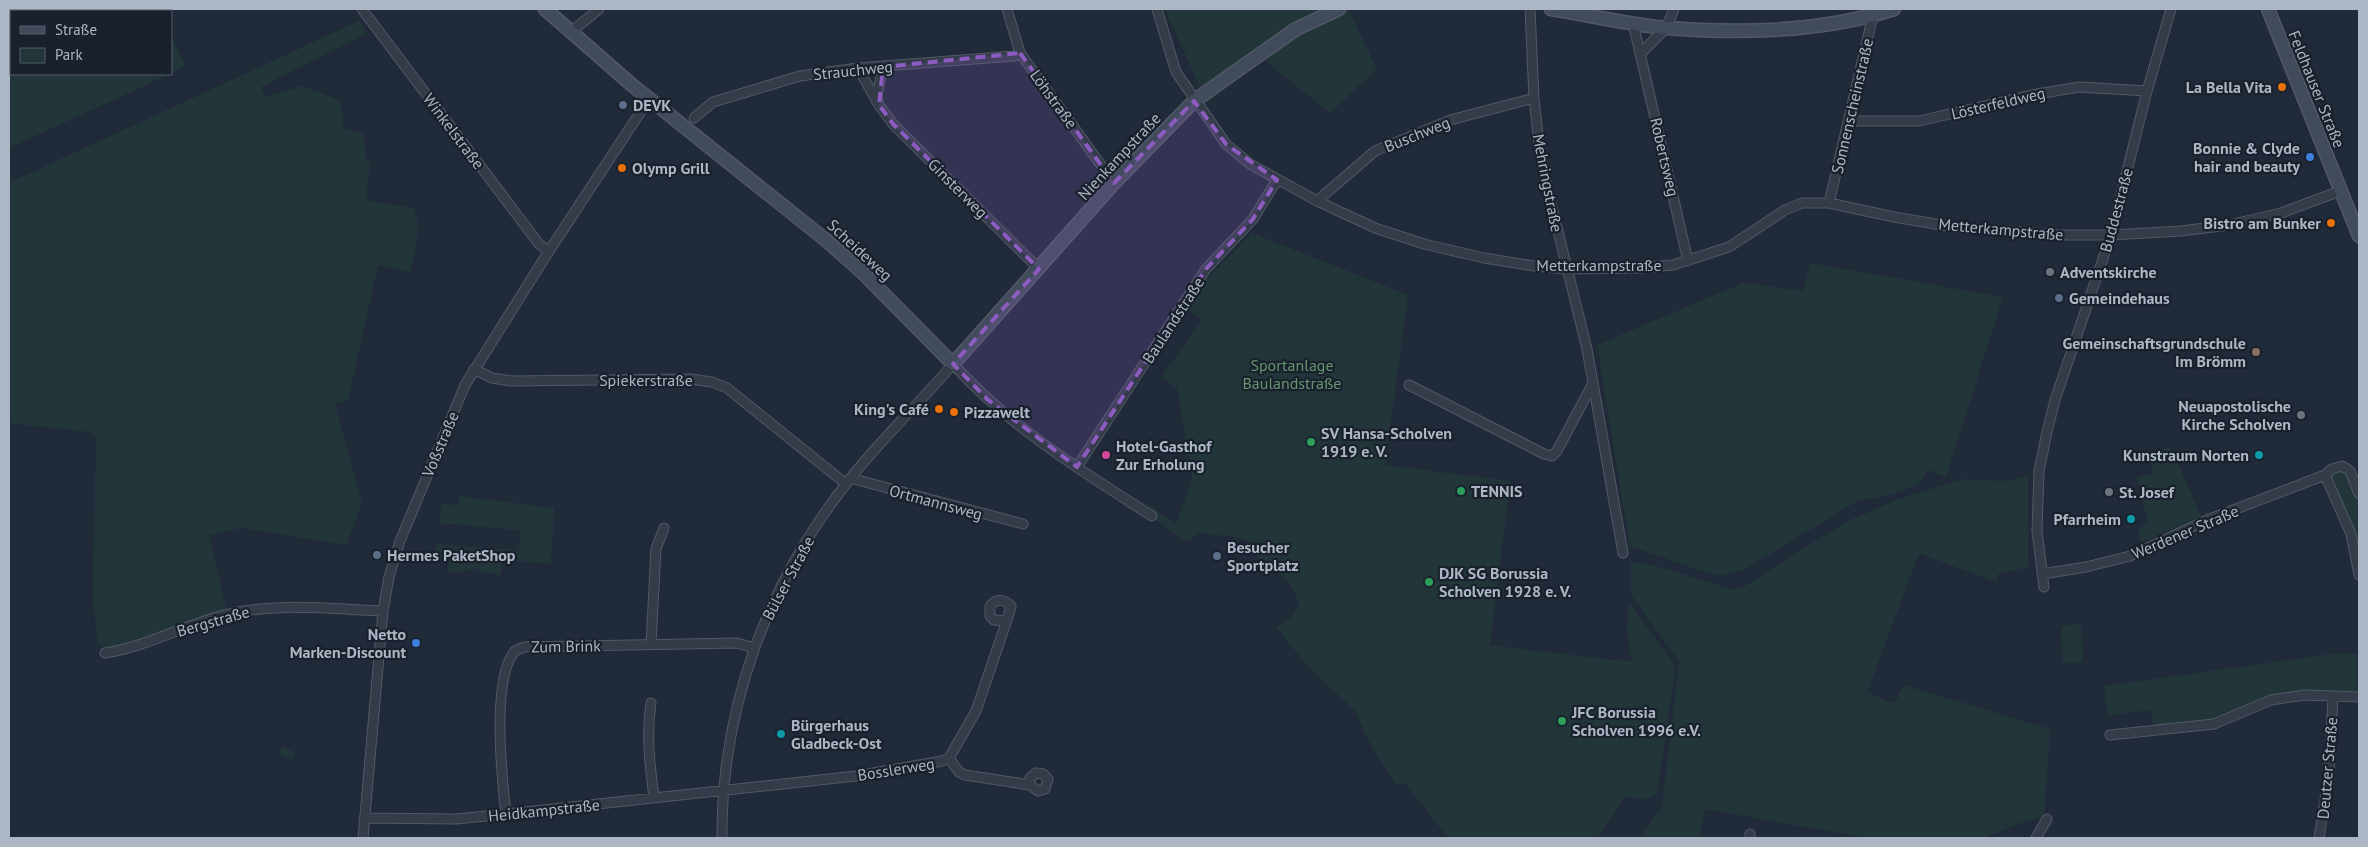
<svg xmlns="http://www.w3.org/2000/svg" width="2368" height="847" font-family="'PT Sans',sans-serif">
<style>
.green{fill:#223639}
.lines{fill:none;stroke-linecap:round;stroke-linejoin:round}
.street-casing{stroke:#515966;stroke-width:11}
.secondary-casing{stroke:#515966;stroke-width:15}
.street{stroke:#333c48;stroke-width:9}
.secondary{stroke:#414b5b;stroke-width:12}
.marked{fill:#8c5cc1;fill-opacity:0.2;stroke:#8c5cc1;stroke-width:4;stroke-dasharray:10 6;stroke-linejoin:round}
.food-dot{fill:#e8710a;stroke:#19212d;stroke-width:2}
.service-dot{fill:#5c6f8a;stroke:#19212d;stroke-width:2}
.shop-dot{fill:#3f7fe0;stroke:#19212d;stroke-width:2}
.worship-dot{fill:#6b7280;stroke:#19212d;stroke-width:2}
.education-dot{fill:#8d6e63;stroke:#19212d;stroke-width:2}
.leisure-dot{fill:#2e9e5b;stroke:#19212d;stroke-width:2}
.hotel-dot{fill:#d1479c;stroke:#19212d;stroke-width:2}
.culture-dot{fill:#0f9aa8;stroke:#19212d;stroke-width:2}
.labels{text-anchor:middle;stroke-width:4.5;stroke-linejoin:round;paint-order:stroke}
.street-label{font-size:16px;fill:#adb6c5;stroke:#19212d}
.poi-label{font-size:16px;font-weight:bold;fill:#adb6c5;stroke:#19212d;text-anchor:start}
.park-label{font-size:16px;fill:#659670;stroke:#19212d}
</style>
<rect width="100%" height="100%" fill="#202a38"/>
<!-- green -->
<path class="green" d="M 30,9 L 161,9 L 162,11 L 29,11 Z
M 1165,9 L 1348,9 L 1377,69 L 1330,113 L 1262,58 L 1207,103 Z
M 359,21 L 367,33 L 261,87 L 265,97 L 302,86 L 341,101 L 344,129 L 364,134 L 366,159 L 370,161 L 366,200 L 414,208 C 422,228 415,251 410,272 L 378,265 L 348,400 L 335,404 L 362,504 L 346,545 L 241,528 L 209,535 L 227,611 L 108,648 L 98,645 L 93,599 L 96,439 L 89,432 L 9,423 L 9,183 Z
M 171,35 L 186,66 L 171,73 Z
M 9,47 L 11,47 L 11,74 L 170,74 L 9,148 Z
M 1252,233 L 1408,295 L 1385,465 L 1510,481 L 1490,645 L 1613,660 L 1635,661 L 1631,659 L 1627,632 L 1629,603 L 1671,660 L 1675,669 L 1657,793 L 1649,799 L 1625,797 L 1597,838 L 1448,838 L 1405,783 L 1396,785 L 1368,740 L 1356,712 L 1305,663 L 1276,627 L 1291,618 L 1299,604 C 1292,581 1277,571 1257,557 L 1254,543 L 1237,537 L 1198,533 L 1190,540 L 1181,539 L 1146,512 L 1148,504 L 1176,525 L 1192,478 L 1177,388 L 1161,377 L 1202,320 L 1188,309 L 1207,279 Z
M 1810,263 L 2003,297 L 1946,477 L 1928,470 L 1918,485 L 1883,497 L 1859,500 L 1743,570 L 1722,575 L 1704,572 L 1630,546 L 1597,345 L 1743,283 L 1804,291 Z
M 2171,447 L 2201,516 L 2141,543 L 2138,529 L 2148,523 L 2137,477 L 2153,473 L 2148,452 Z
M 2342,466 L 2359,494 L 2359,575 L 2351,534 L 2325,475 Z
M 2028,476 L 2028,567 L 1998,574 L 1996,582 L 1919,553 L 1867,692 L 1894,704 L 1904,685 L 2050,729 L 2044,817 C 2024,820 2009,829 1990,835 L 1989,838 L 1867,838 L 1705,809 L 1700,838 L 1639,838 L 1662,807 L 1679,661 L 1631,595 L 1631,562 L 1649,564 L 1731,589 L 1740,589 L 1846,522 L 1896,500 L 1963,479 L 2004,481 Z
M 459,496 L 554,508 L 551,564 L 502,559 L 501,575 L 479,572 L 479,568 L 458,572 L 447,571 L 449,562 L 436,559 L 436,544 L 519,551 L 520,530 L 439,523 L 442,504 L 458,505 Z
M 2081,624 L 2083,662 L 2063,663 L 2061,626 Z
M 2332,654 L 2357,654 L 2357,697 L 2271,700 L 2214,724 L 2154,730 L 2151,710 L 2107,715 L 2104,686 Z
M 282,747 L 295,752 L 292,760 L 279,755 Z"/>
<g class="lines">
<!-- street casing -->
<g class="street-casing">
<path id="street" d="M 362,9 L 539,244 L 549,251
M 1007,9 L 1020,53 L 1114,183
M 1157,9 L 1176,72 L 1226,144 L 1250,164 L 1317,201 L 1375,228 L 1424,244 L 1484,258 L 1534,266 L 1566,269 L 1640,268 L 1673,265 L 1729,247 L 1785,210 L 1802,203 L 1829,203 L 1894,217 L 1953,227 L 2059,235 L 2111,235 L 2181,231 L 2229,225 L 2281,213 L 2340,191
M 1530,9 L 1534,98 L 1539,144 L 1547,187 L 1587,349 L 1623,553
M 1633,23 L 1688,261
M 571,32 L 599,9
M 1640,54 L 1666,28 L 1674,9
M 858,68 L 879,105 L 893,124 L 1039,269
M 878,102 L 877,95 L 883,67
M 694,118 L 713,102 L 800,76 L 858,68 L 1014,56 L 1020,53
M 1849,121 L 1919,121 L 2037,94 L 2079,87 L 2147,91
M 1317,201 L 1375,151 L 1450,120 L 1534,98
M 1829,203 L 1874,11
M 474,369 L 492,378 L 511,381 L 690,379 L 712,382 L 727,388 L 846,484
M 1409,385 L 1544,454 L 1552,456 L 1557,451 L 1593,383
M 1077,467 L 1206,269 L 1253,219 L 1277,180
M 2325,475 L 2351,534 L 2359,575
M 850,478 L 1023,524
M 2042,574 L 2086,567 L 2130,556 L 2207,520 L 2325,475 L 2332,469 L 2342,466 L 2350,471 L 2359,494
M 2044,587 L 2037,531 L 2039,471 L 2047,432 L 2055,400 L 2111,235 L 2147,91 L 2171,9
M 651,644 L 656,549 L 664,528
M 105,653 C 146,647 184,625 224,615 C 276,602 330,609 383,611
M 651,703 C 646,735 650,766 654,798
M 2110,735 L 2214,724 L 2271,700 L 2305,695 L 2359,697
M 949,758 L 959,772 L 965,775 L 1030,785 L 1038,791 L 1045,789 L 1048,779 L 1043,774 L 1036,773 L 1030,778 L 1030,785
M 506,814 C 502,779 491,678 515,651 L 524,647 L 737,643 L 754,648
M 364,818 L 456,819 L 506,814 L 856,776 L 942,761 L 949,758 L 976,711 L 1008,617 L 1011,606 C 1004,599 997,598 990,606 L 990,616 L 994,620 L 1005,621
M 363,838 L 383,611 L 389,577 L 400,541 L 465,385 L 549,251 L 649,99
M 722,838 C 721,707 768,581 850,479 C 882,438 920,403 953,364 C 1009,426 1081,471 1152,516
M 1750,838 L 1750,834
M 2036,838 L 2047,819
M 2319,838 L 2329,775 L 2333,697"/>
</g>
<!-- secondary casing -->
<g class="secondary-casing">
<path id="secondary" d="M 545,9 L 632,85 L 827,241 L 862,272 L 953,364 L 1114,183 L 1194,101 L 1296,29 L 1339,9
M 1551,9 C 1590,15 1629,25 1668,28 C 1743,34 1822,32 1894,9
M 2268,9 L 2359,236"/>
</g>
<!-- street -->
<use href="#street" class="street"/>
<!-- secondary -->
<use href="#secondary" class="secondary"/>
</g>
<!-- marked area -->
<path class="marked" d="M 1020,53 L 1114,183 L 1194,101 L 1226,144 L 1277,180 L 1253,219 L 1206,269 L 1077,467 L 988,400 L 953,364 L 1039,269 L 893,124 L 879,105 L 883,67 Z"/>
<!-- markers -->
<g class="food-dot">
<circle cx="2282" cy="87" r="5"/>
<circle cx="622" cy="168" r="5"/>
<circle cx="2331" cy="223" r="5"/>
<circle cx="939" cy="409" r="5"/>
<circle cx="954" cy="412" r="5"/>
</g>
<g class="service-dot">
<circle cx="623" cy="105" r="5"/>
<circle cx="2059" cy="298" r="5"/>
<circle cx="377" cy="555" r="5"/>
<circle cx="1217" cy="556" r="5"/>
</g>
<g class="shop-dot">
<circle cx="2310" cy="157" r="5"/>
<circle cx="416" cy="643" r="5"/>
</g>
<g class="worship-dot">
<circle cx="2050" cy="272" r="5"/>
<circle cx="2301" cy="415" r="5"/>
<circle cx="2109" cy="492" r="5"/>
</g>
<circle class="education-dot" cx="2256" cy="352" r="5"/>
<g class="leisure-dot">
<circle cx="1311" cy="442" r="5"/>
<circle cx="1461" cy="491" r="5"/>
<circle cx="1429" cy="582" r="5"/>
<circle cx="1562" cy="721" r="5"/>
</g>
<circle class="hotel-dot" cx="1106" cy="455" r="5"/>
<g class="culture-dot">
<circle cx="2259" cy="455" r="5"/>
<circle cx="2131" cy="519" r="5"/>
<circle cx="781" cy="734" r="5"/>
</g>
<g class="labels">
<!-- street labels -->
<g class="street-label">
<text transform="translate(853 70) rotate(-6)" y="6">Strauchweg</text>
<text transform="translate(2317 89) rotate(68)" y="6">Feldhauser Straße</text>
<text transform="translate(1054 99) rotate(54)" y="6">Löhstraße</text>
<text transform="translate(1998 103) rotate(-13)" y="6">Lösterfeldweg</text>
<text transform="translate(1852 106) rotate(-77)" y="6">Sonnenscheinstraße</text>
<text transform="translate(454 131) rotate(53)" y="6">Winkelstraße</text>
<text transform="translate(1417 134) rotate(-22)" y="6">Buschweg</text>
<text transform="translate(1119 156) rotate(-47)" y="6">Nienkampstraße</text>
<text transform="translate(1665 157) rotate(77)" y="6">Robertsweg</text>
<text transform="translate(1548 183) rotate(79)" y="6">Mehringstraße</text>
<text transform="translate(958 188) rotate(45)" y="6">Ginsterweg</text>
<text transform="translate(2116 210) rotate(-75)" y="6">Buddestraße</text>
<text transform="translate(2001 229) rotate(5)" y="6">Metterkampstraße</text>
<text transform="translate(860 250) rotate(43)" y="6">Scheideweg</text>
<text x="1599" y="271">Metterkampstraße</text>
<text transform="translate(1173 320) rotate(-57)" y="6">Baulandstraße</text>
<text x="646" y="386">Spiekerstraße</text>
<text transform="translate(440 444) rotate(-67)" y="6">Voßstraße</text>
<text transform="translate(936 502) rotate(15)" y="6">Ortmannsweg</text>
<text transform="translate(2185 532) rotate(-23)" y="6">Werdener Straße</text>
<text transform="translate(788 578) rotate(-62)" y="6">Bülser Straße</text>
<text transform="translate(213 621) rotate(-16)" y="6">Bergstraße</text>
<text transform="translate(566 646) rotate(-1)" y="6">Zum Brink</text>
<text transform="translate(2327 768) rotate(-85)" y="6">Deutzer Straße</text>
<text transform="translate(896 769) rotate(-9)" y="6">Bosslerweg</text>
<text transform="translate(544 810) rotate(-6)" y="6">Heidkampstraße</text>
</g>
<!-- poi labels -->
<g class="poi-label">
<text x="2272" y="93" text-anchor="end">La Bella Vita</text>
<text x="633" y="111">DEVK</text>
<text x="2300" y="154" text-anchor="end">Bonnie &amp; Clyde<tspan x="2300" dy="18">hair and beauty</tspan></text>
<text x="632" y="174">Olymp Grill</text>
<text x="2321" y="229" text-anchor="end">Bistro am Bunker</text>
<text x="2060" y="278">Adventskirche</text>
<text x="2069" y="304">Gemeindehaus</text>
<text x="2246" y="349" text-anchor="end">Gemeinschaftsgrundschule<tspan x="2246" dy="18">Im Brömm</tspan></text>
<text x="2291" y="412" text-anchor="end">Neuapostolische<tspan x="2291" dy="18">Kirche Scholven</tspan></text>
<text x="929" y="415" text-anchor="end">King's Café</text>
<text x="964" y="418">Pizzawelt</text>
<text x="1321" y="439">SV Hansa-Scholven<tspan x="1321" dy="18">1919 e. V.</tspan></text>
<text x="1116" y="452">Hotel-Gasthof<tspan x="1116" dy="18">Zur Erholung</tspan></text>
<text x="2249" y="461" text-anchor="end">Kunstraum Norten</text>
<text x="1471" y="497">TENNIS</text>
<text x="2119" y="498">St. Josef</text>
<text x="2121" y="525" text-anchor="end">Pfarrheim</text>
<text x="1227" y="553">Besucher<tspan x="1227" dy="18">Sportplatz</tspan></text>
<text x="387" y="561">Hermes PaketShop</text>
<text x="1439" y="579">DJK SG Borussia<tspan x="1439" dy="18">Scholven 1928 e. V.</tspan></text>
<text x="406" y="640" text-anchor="end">Netto<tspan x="406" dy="18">Marken-Discount</tspan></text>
<text x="1572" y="718">JFC Borussia<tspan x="1572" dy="18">Scholven 1996 e.V.</tspan></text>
<text x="791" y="731">Bürgerhaus<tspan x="791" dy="18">Gladbeck-Ost</tspan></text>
</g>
<!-- park labels -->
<g class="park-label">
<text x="1292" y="371">Sportanlage<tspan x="1292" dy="18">Baulandstraße</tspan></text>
</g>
</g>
<!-- border -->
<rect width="2368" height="847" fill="none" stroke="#adb6c5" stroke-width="20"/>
<!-- legend -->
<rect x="10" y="10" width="162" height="65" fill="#19212d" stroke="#545d6a"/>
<rect x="20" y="26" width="25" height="8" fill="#414b5b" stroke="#545d6a"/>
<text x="55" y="35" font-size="15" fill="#adb6c5">Straße</text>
<rect x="20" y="48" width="25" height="15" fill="#223639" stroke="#545d6a"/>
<text x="55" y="60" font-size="15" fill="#adb6c5">Park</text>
</svg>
